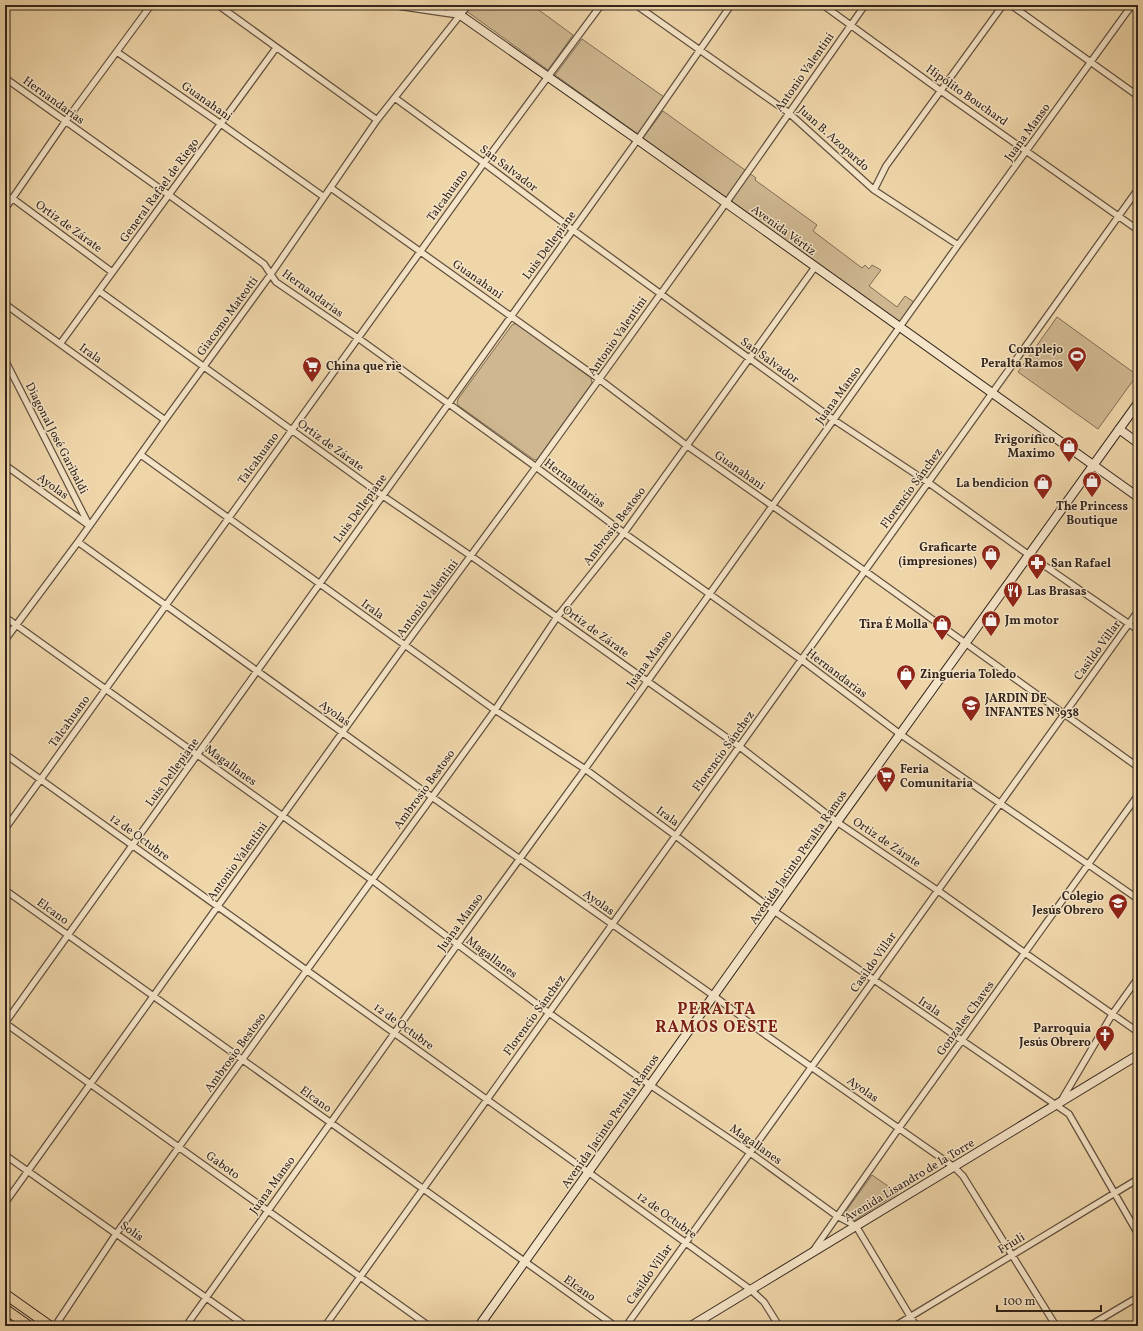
<svg xmlns="http://www.w3.org/2000/svg" width="1143" height="1331" font-family="Vollkorn,serif">
<style>
.green{fill:#cfb891;stroke:#816e56}
.lines{fill:none;stroke-linecap:round;stroke-linejoin:round}
.street-casing{stroke:#62513f;stroke-width:8}
.secondary-casing{stroke:#33251c;stroke-width:10}
.primary-casing{stroke:#33251c;stroke-width:11}
.street{stroke:#f5e4c7;stroke-width:5.5}
.secondary{stroke:#f5e4c7;stroke-width:8}
.primary{stroke:#efd6a9;stroke-width:9}
.labels{text-anchor:middle;stroke-width:3;stroke-linejoin:round;paint-order:stroke}
.street-label{font-size:12px;fill:#33251c;stroke:#f5e4c7}
.poi-label{font-size:12px;font-weight:bold;fill:#33251c;stroke:#f5e4c7;text-anchor:end}
.district-label{font-size:16px;font-weight:bold;letter-spacing:1px;fill:#7a1f14;stroke:#f5e4c7}
</style>
<rect width="100%" height="100%" fill="#efd6a9"/>
<filter id="stains"><feTurbulence type="fractalNoise" baseFrequency=".005" numOctaves="4"/><feColorMatrix values="0 0 0 0 .2 0 0 0 0 .09 0 0 0 0 .02 0 0 0 .5 -.17"/></filter>
<radialGradient id="worn" r=".72"><stop offset=".6" stop-color="#630" stop-opacity="0"/><stop offset="1" stop-color="#630" stop-opacity=".3"/></radialGradient>
<!-- green -->
<path class="green" d="M 458,5 L 532,5 L 573,35 L 548,70 Z
M 582,39 L 664,97 L 638,134 L 555,75 Z
M 663,111 L 756,178 L 755,180 L 817,225 L 813,231 L 862,268 L 865,265 L 869,269 L 872,265 L 881,270 L 869,286 L 897,307 L 905,296 L 914,302 L 900,322 L 643,138 Z
M 1057,317 L 1137,375 L 1098,429 L 1018,372 Z
M 514,324 L 517,324 L 591,378 L 592,383 L 538,458 L 536,460 L 533,459 L 459,406 L 457,403 L 458,399 L 512,325 Z
M 872,1175 L 898,1193 L 855,1220 L 849,1220 L 846,1217 L 846,1211 Z"/>
<g class="lines">
<!-- street casing -->
<g class="street-casing">
<path id="street" d="M 218,5 L 377,120
M 391,5 L 459,15
M 636,5 L 789,113 L 874,190 L 958,245
M 823,5 L 941,91 L 1138,230
M 1011,5 L 1138,96
M 117,52 L 221,124 L 324,197
M 5,78 L 169,195 L 264,264 L 276,282 L 358,338 L 536,467 L 624,533 L 802,660 L 900,734 L 1138,899
M 395,98 L 484,163 L 573,230 L 834,420 L 929,483 L 1029,555 L 1138,630
M 331,188 L 599,379 L 686,445 L 865,571 L 1138,767
M 874,190 L 886,166 L 1003,5
M 12,198 L 112,272
M 5,209 L 65,122 L 151,5
M 99,291 L 383,496 L 471,556 L 740,747 L 837,822 L 937,890 L 1025,953 L 1138,1032
M 5,304 L 165,420
M 60,344 L 276,48
M 5,360 L 89,525
M 141,455 L 495,710 L 585,769 L 676,836 L 774,911 L 1069,1114 L 1138,1234
M 5,465 L 87,524
M 78,542 L 432,797 L 714,996 L 763,1033 L 954,1167 L 963,1176 L 1056,1326
M 5,617 L 372,880 L 549,1013 L 650,1085 L 749,1152 L 837,1216 L 856,1226 L 916,1326
M 5,640 L 78,542 L 165,420 L 271,274 L 377,120 L 468,5
M 5,754 L 588,1172 L 751,1290 L 764,1302 L 779,1326
M 5,829 L 484,163 L 601,5
M 5,890 L 615,1326
M 5,1023 L 636,142 L 731,5
M 5,1023 L 429,1326
M 1061,1101 L 1113,1013 L 1138,978
M 5,1155 L 246,1326
M 5,1203 L 405,645 L 536,467 L 726,203 L 865,5
M 813,1251 L 899,1128 L 1138,795
M 55,1326 L 116,1234 L 495,710 L 557,617 L 624,533 L 815,267
M 186,1326 L 457,945 L 585,769 L 958,245 L 1132,5
M 325,1326 L 1138,189
M 626,1326 L 1138,611
M 895,1326 L 1138,1179
M 1089,1326 L 1138,1297"/>
</g>
<!-- secondary casing -->
<g class="secondary-casing">
<path id="secondary" d="M 446,5 L 638,140 L 1138,497
M 1119,429 L 1138,443
M 479,1326 L 837,822 L 1138,403
M 691,1326 L 1138,1055"/>
</g>
<!-- primary casing -->
<g class="primary-casing">
<path id="primary" d="M 5,1294 L 50,1326
M 5,1309 L 29,1326"/>
</g>
<!-- street -->
<use href="#street" class="street"/>
<!-- secondary -->
<use href="#secondary" class="secondary"/>
<!-- primary -->
<use href="#primary" class="primary"/>
</g>
<!-- icons -->
<defs>
<g id="stadium-pin" transform="scale(1)"><path d="M0 17L-7.5 6A9.5 9.5 0 1 1 7.5 6Z" fill="#8f2418" stroke="#f5e4c7"/><path d="M0-5a6.5 5 0 1 0 0 10a6.5 5 0 1 0 0-10ZM-3.5-1.8h7v3.6h-7Z" fill="#fff"/></g>
<g id="supermarket-pin" transform="scale(1)"><path d="M0 17L-7.5 6A9.5 9.5 0 1 1 7.5 6Z" fill="#8f2418" stroke="#f5e4c7"/><path d="M-6-5.5h2.5l.6 2H6L4.5 2H-2.5L-4.4-4H-6ZM-1.5 3.2a1.3 1.3 0 1 0 .1 0ZM3 3.2a1.3 1.3 0 1 0 .1 0Z" fill="#fff"/></g>
<g id="shop-pin" transform="scale(1)"><path d="M0 17L-7.5 6A9.5 9.5 0 1 1 7.5 6Z" fill="#8f2418" stroke="#f5e4c7"/><path d="M-5-2.5h2.3a2.7 3.5 0 0 1 5.4 0H5L5.5 6h-11ZM-1.5-2.5h3a1.5 2.3 0 0 0-3 0Z" fill="#fff"/></g>
<g id="pharmacy-pin" transform="scale(1)"><path d="M0 17L-7.5 6A9.5 9.5 0 1 1 7.5 6Z" fill="#8f2418" stroke="#f5e4c7"/><path d="M-2-6h4v4h4v4h-4v4h-4v-4h-4v-4h4Z" fill="#fff"/></g>
<g id="restaurant-pin" transform="scale(1)"><path d="M0 17L-7.5 6A9.5 9.5 0 1 1 7.5 6Z" fill="#8f2418" stroke="#f5e4c7"/><path d="M-5-6h1v4h1v-4h1v4h1v-4h1v5L-1.5 .5V6h-2V.5L-5-1ZM5-6V6H3V1.5H1.5Q1.5-4 5-6Z" fill="#fff"/></g>
<g id="school-pin" transform="scale(1)"><path d="M0 17L-7.5 6A9.5 9.5 0 1 1 7.5 6Z" fill="#8f2418" stroke="#f5e4c7"/><path d="M0-5L7-2L0 1L-7-2ZM-4 1L0 2.5L4 1V4Q0 6-4 4Z" fill="#fff"/></g>
<g id="church-pin" transform="scale(1)"><path d="M0 17L-7.5 6A9.5 9.5 0 1 1 7.5 6Z" fill="#8f2418" stroke="#f5e4c7"/><path d="M-1.2-6h2.4v3.5h3.3v2.4h-3.3V6h-2.4V-.1h-3.3v-2.4h3.3Z" fill="#fff"/></g>
</defs>
<g fill-rule="evenodd">
<use href="#stadium-pin" x="1077" y="356"/>
<use href="#supermarket-pin" x="312" y="366"/>
<use href="#shop-pin" x="1069" y="446"/>
<use href="#shop-pin" x="1092" y="481"/>
<use href="#shop-pin" x="1043" y="483"/>
<use href="#shop-pin" x="991" y="554"/>
<use href="#pharmacy-pin" x="1037" y="563"/>
<use href="#restaurant-pin" x="1013" y="591"/>
<use href="#shop-pin" x="991" y="620"/>
<use href="#shop-pin" x="942" y="624"/>
<use href="#shop-pin" x="906" y="674"/>
<use href="#school-pin" x="971" y="705"/>
<use href="#supermarket-pin" x="886" y="776"/>
<use href="#school-pin" x="1118" y="903"/>
<use href="#church-pin" x="1105" y="1035"/>
</g>
<g class="labels">
<!-- street labels -->
<g class="street-label">
<text transform="translate(804 72) rotate(-55)" y="4">Antonio Valentini</text>
<text transform="translate(967 95) rotate(35)" y="4">Hipólito Bouchard</text>
<text transform="translate(54 100) rotate(36)" y="4">Hernandarias</text>
<text transform="translate(207 101) rotate(35)" y="4">Guanahani</text>
<text transform="translate(1027 132) rotate(-54)" y="4">Juana Manso</text>
<text transform="translate(834 138) rotate(42)" y="4">Juan B. Azopardo</text>
<text transform="translate(509 168) rotate(37)" y="4">San Salvador</text>
<text transform="translate(159 190) rotate(-54)" y="4">General Rafael de Riego</text>
<text transform="translate(447 195) rotate(-54)" y="4">Talcahuano</text>
<text transform="translate(69 226) rotate(36)" y="4">Ortiz de Zárate</text>
<text transform="translate(784 230) rotate(36)" y="4">Avenida Vértiz</text>
<text transform="translate(549 245) rotate(-54)" y="4">Luis Dellepiane</text>
<text transform="translate(478 279) rotate(35)" y="4">Guanahani</text>
<text transform="translate(313 293) rotate(36)" y="4">Hernandarias</text>
<text transform="translate(227 316) rotate(-54)" y="4">Giacomo Mateotti</text>
<text transform="translate(617 336) rotate(-55)" y="4">Antonio Valentini</text>
<text transform="translate(91 353) rotate(36)" y="4">Irala</text>
<text transform="translate(770 360) rotate(36)" y="4">San Salvador</text>
<text transform="translate(838 395) rotate(-54)" y="4">Juana Manso</text>
<text transform="translate(57 438) rotate(63)" y="4">Diagonal José Garibaldi</text>
<text transform="translate(331 445) rotate(36)" y="4">Ortiz de Zárate</text>
<text transform="translate(258 458) rotate(-54)" y="4">Talcahuano</text>
<text transform="translate(740 470) rotate(35)" y="4">Guanahani</text>
<text transform="translate(575 483) rotate(37)" y="4">Hernandarias</text>
<text transform="translate(53 486) rotate(36)" y="4">Ayolas</text>
<text transform="translate(911 488) rotate(-54)" y="4">Florencio Sánchez</text>
<text transform="translate(360 508) rotate(-54)" y="4">Luis Dellepiane</text>
<text transform="translate(614 526) rotate(-53)" y="4">Ambrosio Bestoso</text>
<text transform="translate(427 598) rotate(-53)" y="4">Antonio Valentini</text>
<text transform="translate(373 609) rotate(36)" y="4">Irala</text>
<text transform="translate(596 631) rotate(36)" y="4">Ortiz de Zárate</text>
<text transform="translate(1097 650) rotate(-54)" y="4">Casildo Villar</text>
<text transform="translate(649 659) rotate(-54)" y="4">Juana Manso</text>
<text transform="translate(837 673) rotate(37)" y="4">Hernandarias</text>
<text transform="translate(335 713) rotate(36)" y="4">Ayolas</text>
<text transform="translate(69 721) rotate(-54)" y="4">Talcahuano</text>
<text transform="translate(723 751) rotate(-54)" y="4">Florencio Sánchez</text>
<text transform="translate(231 765) rotate(36)" y="4">Magallanes</text>
<text transform="translate(172 772) rotate(-54)" y="4">Luis Dellepiane</text>
<text transform="translate(424 789) rotate(-54)" y="4">Ambrosio Bestoso</text>
<text transform="translate(668 816) rotate(36)" y="4">Irala</text>
<text transform="translate(140 837) rotate(36)" y="4">12 de Octubre</text>
<text transform="translate(887 842) rotate(34)" y="4">Ortiz de Zárate</text>
<text transform="translate(798 857) rotate(-55)" y="4">Avenida Jacinto Peralta Ramos</text>
<text transform="translate(237 861) rotate(-54)" y="4">Antonio Valentini</text>
<text transform="translate(599 902) rotate(35)" y="4">Ayolas</text>
<text transform="translate(53 911) rotate(36)" y="4">Elcano</text>
<text transform="translate(460 922) rotate(-54)" y="4">Juana Manso</text>
<text transform="translate(492 957) rotate(37)" y="4">Magallanes</text>
<text transform="translate(873 962) rotate(-55)" y="4">Casildo Villar</text>
<text transform="translate(930 1006) rotate(34)" y="4">Irala</text>
<text transform="translate(534 1015) rotate(-54)" y="4">Florencio Sánchez</text>
<text transform="translate(965 1018) rotate(-54)" y="4">Gonzales Chaves</text>
<text transform="translate(404 1026) rotate(36)" y="4">12 de Octubre</text>
<text transform="translate(235 1052) rotate(-54)" y="4">Ambrosio Bestoso</text>
<text transform="translate(863 1089) rotate(35)" y="4">Ayolas</text>
<text transform="translate(316 1099) rotate(36)" y="4">Elcano</text>
<text transform="translate(610 1121) rotate(-55)" y="4">Avenida Jacinto Peralta Ramos</text>
<text transform="translate(756 1144) rotate(35)" y="4">Magallanes</text>
<text transform="translate(223 1165) rotate(36)" y="4">Gaboto</text>
<text transform="translate(909 1180) rotate(-31)" y="4">Avenida Lisandro de la Torre</text>
<text transform="translate(272 1185) rotate(-54)" y="4">Juana Manso</text>
<text transform="translate(667 1215) rotate(36)" y="4">12 de Octubre</text>
<text transform="translate(132 1231) rotate(35)" y="4">Solís</text>
<text transform="translate(1011 1243) rotate(-31)" y="4">Friuli</text>
<text transform="translate(649 1274) rotate(-55)" y="4">Casildo Villar</text>
<text transform="translate(580 1288) rotate(35)" y="4">Elcano</text>
</g>
<!-- poi labels -->
<g class="poi-label">
<text x="1063" y="353">Complejo<tspan x="1063" dy="14">Peralta Ramos</tspan></text>
<text x="326" y="370" text-anchor="start">China que rie</text>
<text x="1055" y="443">Frigorífico<tspan x="1055" dy="14">Maximo</tspan></text>
<text x="1029" y="487">La bendicion</text>
<text x="1092" y="510" text-anchor="middle">The Princess<tspan x="1092" dy="14">Boutique</tspan></text>
<text x="977" y="551">Graficarte<tspan x="977" dy="14">(impresiones)</tspan></text>
<text x="1051" y="567" text-anchor="start">San Rafael</text>
<text x="1027" y="595" text-anchor="start">Las Brasas</text>
<text x="1005" y="624" text-anchor="start">Jm motor</text>
<text x="928" y="628">Tira É Molla</text>
<text x="920" y="678" text-anchor="start">Zingueria Toledo</text>
<text x="985" y="702" text-anchor="start">JARDIN DE<tspan x="985" dy="14">INFANTES Nº938</tspan></text>
<text x="900" y="773" text-anchor="start">Feria<tspan x="900" dy="14">Comunitaria</tspan></text>
<text x="1104" y="900">Colegio<tspan x="1104" dy="14">Jesús Obrero</tspan></text>
<text x="1091" y="1032">Parroquia<tspan x="1091" dy="14">Jesús Obrero</tspan></text>
</g>
<!-- district labels -->
<g class="district-label">
<text x="717" y="1014">PERALTA<tspan x="717" dy="18">RAMOS OESTE</tspan></text>
</g>
</g>
<!-- margin -->
<rect width="1143" height="1331" fill="none" stroke="#efd6a9" stroke-width="20"/>
<rect x="6" y="6" width="1131" height="1319" fill="none" stroke="#33251c" stroke-width="2"/>
<rect x="10" y="10" width="1123" height="1311" fill="none" stroke="#33251c"/>
<!-- scale -->
<path d="M997 1305v6h104v-6" fill="none" stroke="#33251c" stroke-width="2"/>
<text x="1003" y="1305" font-size="12" fill="#33251c" stroke="#f5e4c7" stroke-width="3" paint-order="stroke">100 m</text>
<rect width="100%" height="100%" filter="url(#stains)"/>
<rect width="100%" height="100%" fill="url(#worn)"/>
</svg>
